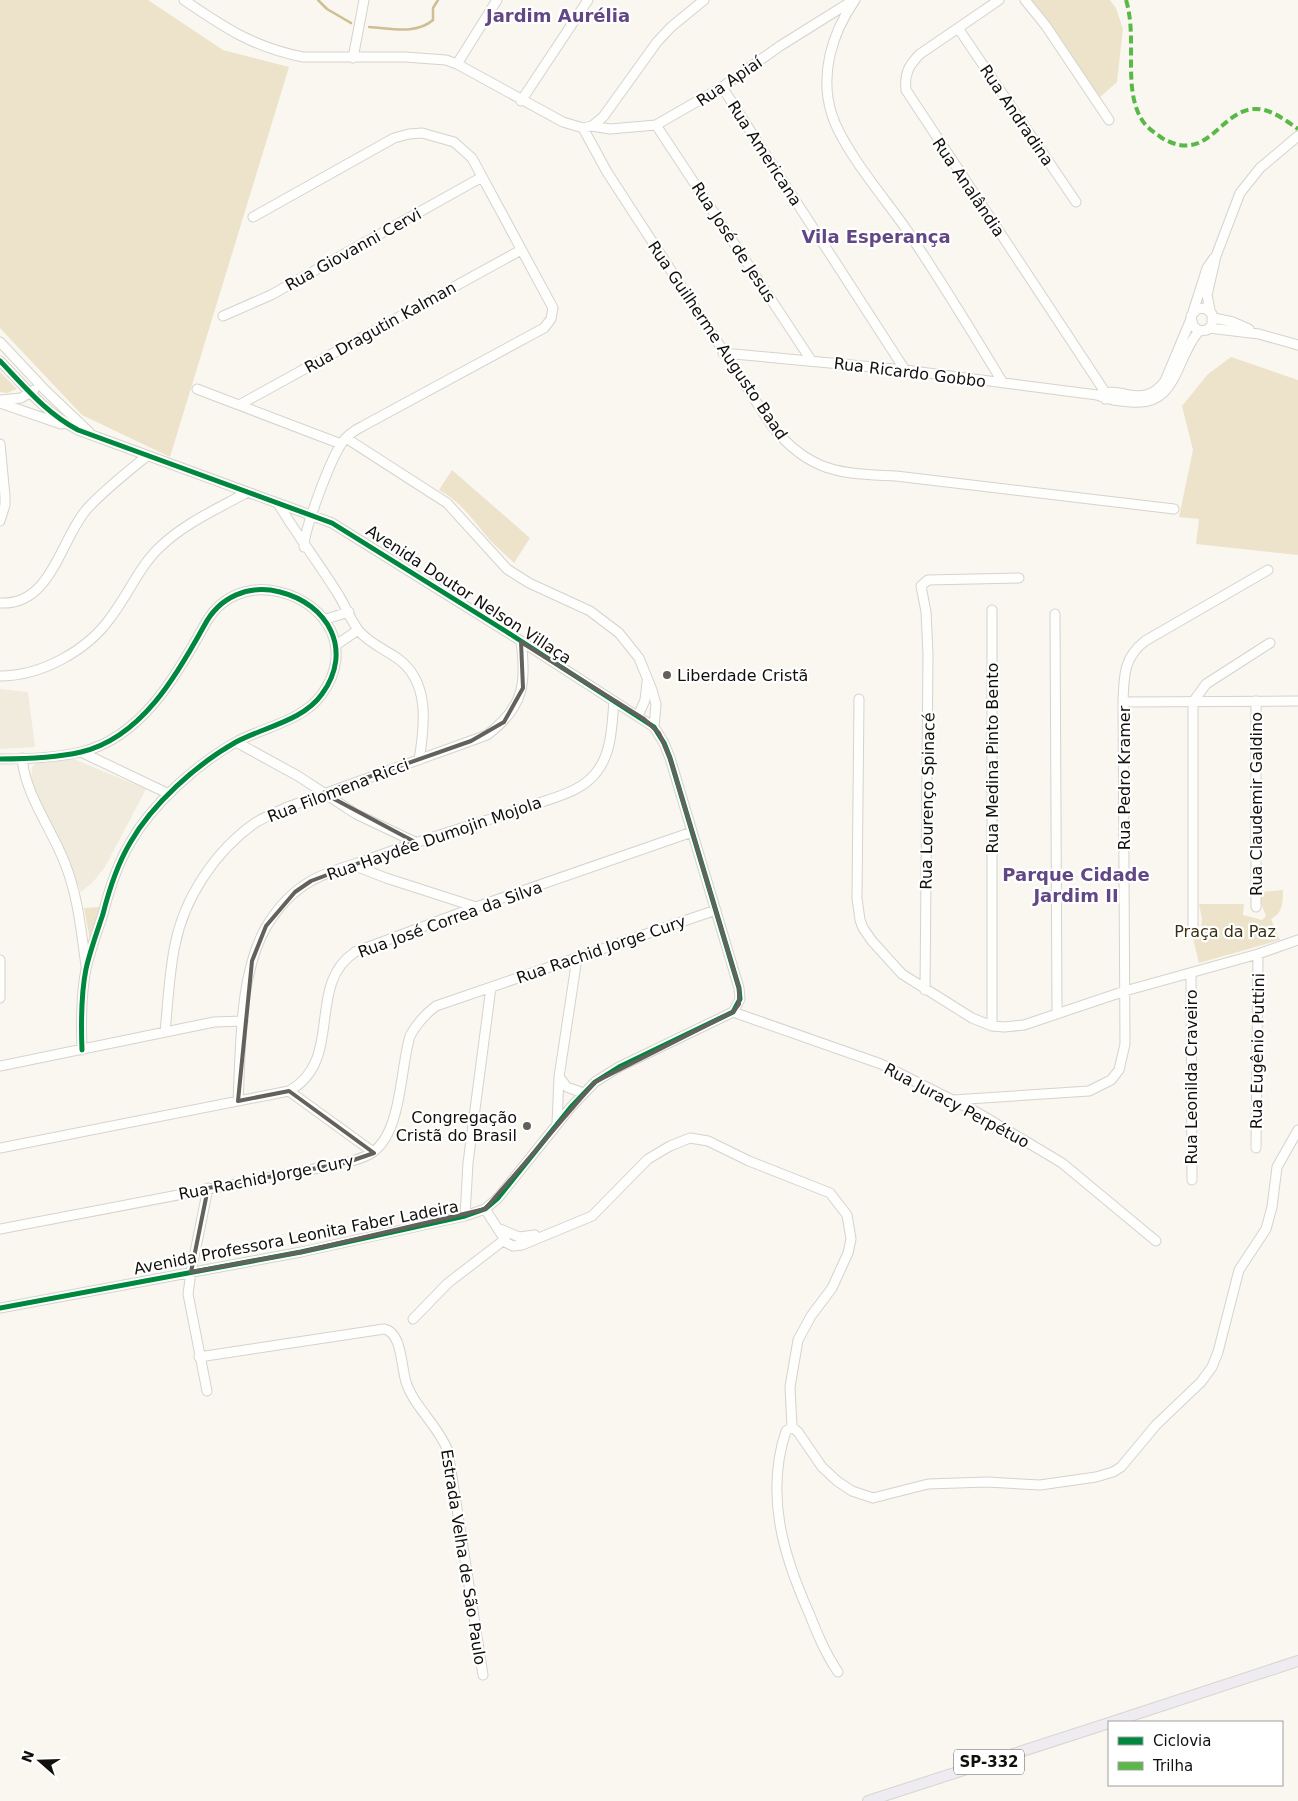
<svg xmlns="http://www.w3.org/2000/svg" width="1298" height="1801" font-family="'DejaVu Sans',sans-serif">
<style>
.built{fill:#f0ebdc}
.green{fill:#ece3ca}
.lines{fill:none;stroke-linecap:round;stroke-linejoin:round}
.stream{stroke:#cfbe92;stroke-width:2.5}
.minor-casing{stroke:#d5d3cd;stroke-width:11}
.major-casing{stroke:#d7d5d2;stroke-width:12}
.minor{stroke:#fefefd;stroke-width:9}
.major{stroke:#eeecf0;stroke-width:10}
.quiet{stroke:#58b947;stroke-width:4;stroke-dasharray:8 4;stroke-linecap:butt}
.cycleway-casing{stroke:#fff;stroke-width:8}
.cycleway{stroke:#00873e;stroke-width:5}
.marked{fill:none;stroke:#63615c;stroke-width:4;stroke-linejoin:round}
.poi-dot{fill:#63615c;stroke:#fff;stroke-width:2}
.labels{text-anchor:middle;stroke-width:4.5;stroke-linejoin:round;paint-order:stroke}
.shield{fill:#fff;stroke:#585855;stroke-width:1}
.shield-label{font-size:15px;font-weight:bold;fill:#11100c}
.street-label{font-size:16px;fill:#11100c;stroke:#fff}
.poi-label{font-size:16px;fill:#11100c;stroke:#fff;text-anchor:start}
.park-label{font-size:16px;fill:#3a3115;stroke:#fff}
.neighbourhood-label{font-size:18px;font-weight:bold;fill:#614784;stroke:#fff}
</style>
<rect width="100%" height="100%" fill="#faf7f0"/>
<!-- built -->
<path class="built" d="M 0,689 L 28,692 L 35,747 L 0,749 Z
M 71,758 L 146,789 L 105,867 L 93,882 L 81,892 L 31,779 L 32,767 L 38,761 Z"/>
<!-- green -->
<path class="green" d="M 0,0 L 148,0 L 223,50 L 289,67 L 170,457 L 82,415 L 0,328 Z
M 1031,0 L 1110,0 L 1116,8 L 1123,29 L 1117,82 L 1099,98 Z
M 1231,357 L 1298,380 L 1298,555 L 1196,544 L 1199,519 L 1179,517 L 1193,450 L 1182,406 L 1208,374 Z
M 0,372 L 17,389 L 7,393 L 0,392 Z
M 452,470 L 530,538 L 514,563 C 506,555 496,547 489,539 C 474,521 460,501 439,490 Z
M 1283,890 C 1283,902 1283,913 1271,919 L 1280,940 L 1199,963 L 1193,939 L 1201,931 L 1202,919 L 1199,904 L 1244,904 L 1243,915 L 1262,920 L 1266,916 L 1259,898 L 1262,892 Z
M 100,907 L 90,940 L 84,908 Z"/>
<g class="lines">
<!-- stream -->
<path class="stream" d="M 318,0 L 327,9 L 351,23
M 369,27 C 390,28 416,35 433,20 L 433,8 L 438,0"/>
<!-- minor casing -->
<g class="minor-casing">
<path id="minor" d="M 184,0 C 225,28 253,47 303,57 L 405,57 L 446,60 L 457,64 L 563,122 L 583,128 L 592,126 L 603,117 L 657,42 L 671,27 L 704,0
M 855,0 C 832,33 819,75 832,115 C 843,149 882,195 904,226 C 939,277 971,330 1003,383
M 999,0 L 920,54 C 909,65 904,74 906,90 L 1105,392 L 1105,399
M 1025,0 L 1046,26 L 1109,120
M 958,28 L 1076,202
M 353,58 L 364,0
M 457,64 L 497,0
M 722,87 L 905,370
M 521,101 L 588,0
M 656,125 L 811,360
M 592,126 L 610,129 L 656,125 L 722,87 L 780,46 L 852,1
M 583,128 L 607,172 L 772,426 C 809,472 840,474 896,476 L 1174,509
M 253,217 L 394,138 L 409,134 L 422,133 L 454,142 L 472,158 L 553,308 L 551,319 L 544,328 L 363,426 C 355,430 347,435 342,443 C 331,458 304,529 304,547
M 1210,310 L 1207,295 L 1216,256 L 1240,193 L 1260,168 L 1298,136
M 1193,312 L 1207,268 L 1214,258
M 223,316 L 271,295 L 482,177
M 1214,318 L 1233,322 L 1249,329
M 1209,328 L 1259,334 L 1298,345
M 0,342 L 45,390 L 89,432
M 723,353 L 905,370 L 1097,395 C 1108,400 1119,401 1131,402 C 1178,407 1175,358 1199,331 L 1207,330 L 1212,325 L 1212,314 L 1205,308 L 1197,309 L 1191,316 L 1193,326 L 1199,331
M 0,361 C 25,387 46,413 78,430 L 332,523 L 507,632 L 654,727 L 664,743 L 670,758 L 739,988 L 740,999 L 733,1012 L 619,1067 L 595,1082 L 571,1107 L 498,1198 L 485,1209 L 465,1216 L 301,1252 L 0,1308
M 197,389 L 341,444
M 1100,394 C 1123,386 1143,410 1165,381 L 1191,319
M 0,400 L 21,398 L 34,390
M 0,403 L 61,424
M 239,405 L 521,250
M 346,438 L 447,503 L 507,569 L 529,583 L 590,611 L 619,633 L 639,658 L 652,690 L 656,704 L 654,727
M 0,444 L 5,496 L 5,505 L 0,521
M 279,505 C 297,535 318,562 336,591 C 345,604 350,620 359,631 C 369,643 384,649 397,658 C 430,681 425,724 419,760
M 0,603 C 51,606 60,541 86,510 C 104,490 126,473 147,456
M 992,610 L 992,1026
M 1055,614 L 1057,1014
M 326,619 L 349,612
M 336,645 L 358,630
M 0,676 C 41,676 87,651 111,617 C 128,595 139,567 159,548 C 183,524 217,509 246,493
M 859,699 L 857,898 L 860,920 L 863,928 L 872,941 L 902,974 L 972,1018 L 992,1026 L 1004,1027 L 1024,1025 L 1125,991 L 1258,954 L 1298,940
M 1123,702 L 1298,701
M 638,716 L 645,700 L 647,682
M 236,742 L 298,776 L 356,814 L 415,842
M 81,752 L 169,794
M 22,758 C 25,794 51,828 64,861 C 78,895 81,930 86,966
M 0,759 C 26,759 55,758 81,752 C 141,738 177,675 204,626 C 219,597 248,584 280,592 C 328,604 354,650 322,694 C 303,721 264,727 236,742 C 197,764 152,804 130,843 C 117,865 109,890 103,914 C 97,932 90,951 86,969 C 81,994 81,1024 82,1050
M 353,865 L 386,878 L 476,907
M 1256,907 L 1256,701
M 1193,925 L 1193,702 L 1206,684 L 1270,643
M 0,960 L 0,998
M 1191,974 L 1192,1180
M 925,990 L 928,654 L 926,612 L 921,586 L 928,580 L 1019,578
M 733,1012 L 881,1064 L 980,1114 L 1062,1163 L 1156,1241
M 165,1032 C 168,1003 169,973 175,945 C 184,898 216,850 255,823 C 264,817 275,813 285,808 L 487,735 C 523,708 527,684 521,642
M 0,1066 L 214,1022 L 243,1021
M 559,1077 L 567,1087 L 583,1093
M 289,1091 L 373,1152
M 953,1100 L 1089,1091 L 1111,1080 L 1119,1070 L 1125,1044 L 1123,702 C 1124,677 1123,658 1145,641 L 1268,570
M 238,1101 C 241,1046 239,975 266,927 C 277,909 293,891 311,881 C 328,871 349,866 367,860 C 422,839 478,824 533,805 C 556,797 584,791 598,770 C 612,751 612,723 614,701
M 557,1124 L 559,1077 L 577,958
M 0,1148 L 289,1091 C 345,1060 305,985 355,952 L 476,907 L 692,832
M 1256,1148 L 1258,954
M 485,1209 L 507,1243 L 513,1246 L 522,1245 L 592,1216 L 648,1159 L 670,1146 L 690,1138 L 708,1141 L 749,1161 L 830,1193 L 847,1215 L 851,1239 L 848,1253 L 832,1288 L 811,1316 L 798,1340 L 790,1387 L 792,1427
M 465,1216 L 468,1163 L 491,987
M 0,1229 L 345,1163 C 355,1160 365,1158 373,1152 C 402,1131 400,1069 410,1036 C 417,1023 424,1015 436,1006 L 716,910
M 500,1229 L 519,1237 L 535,1235
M 413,1319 L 448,1283 L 504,1240
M 199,1357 L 384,1329 C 402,1332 401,1366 406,1382 C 414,1407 438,1425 448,1451 L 483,1675
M 207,1391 L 188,1294 L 191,1272 L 208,1188
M 792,1427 L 798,1432 L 822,1467 L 837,1481 L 852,1491 L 873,1498 L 928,1484 L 987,1482 L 1040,1485 L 1096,1477 L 1113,1472 L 1121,1467 L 1156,1425 L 1201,1382 L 1212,1367 L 1218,1352 L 1239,1270 L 1266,1229 L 1272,1207 L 1277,1167 L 1298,1130
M 792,1427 L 786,1431 C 765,1494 783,1555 809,1613 C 817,1633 825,1653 838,1672"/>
</g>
<!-- major casing -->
<g class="major-casing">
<path id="major" d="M 1112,1722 L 1298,1661
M 868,1801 L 1109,1723"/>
</g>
<!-- minor -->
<use href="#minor" class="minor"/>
<!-- major -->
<use href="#major" class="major"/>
<!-- quiet -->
<path class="quiet" d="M 1126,0 C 1138,39 1122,88 1142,120 C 1147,128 1155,133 1162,138 C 1208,165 1219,111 1254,109 C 1270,108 1285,120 1298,129"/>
<!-- cycleway casing -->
<g class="cycleway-casing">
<path id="cycleway" d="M 0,361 C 25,387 46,413 78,430 L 332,523 L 507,632 L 654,727 L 664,743 L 670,758 L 739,988 L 740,999 L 733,1012 L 619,1067 L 595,1082 L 571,1107 L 498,1198 L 485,1209 L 465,1216 L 301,1252 L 0,1308
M 0,759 C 26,759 55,758 81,752 C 141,738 177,675 204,626 C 219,597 248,584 280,592 C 328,604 354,650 322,694 C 303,721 264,727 236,742 C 197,764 152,804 130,843 C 117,865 109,890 103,914 C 97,932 90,951 86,969 C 81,994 81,1024 82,1050"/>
</g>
<!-- cycleway -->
<use href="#cycleway" class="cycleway"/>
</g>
<!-- marked area -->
<path class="marked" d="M 521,642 L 644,719 L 659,733 L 670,758 L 739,988 L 739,1004 L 733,1012 L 595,1082 L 485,1209 L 301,1252 L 191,1272 L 208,1188 L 345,1163 L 374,1153 L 289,1091 L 238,1101 L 252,961 L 266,926 L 295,892 L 311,881 L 415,842 L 323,793 L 471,741 L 504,722 L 523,688 Z"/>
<!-- markers -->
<g class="poi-dot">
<circle cx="667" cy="675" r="5"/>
<circle cx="527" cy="1126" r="5"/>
</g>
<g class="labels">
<!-- shield labels -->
<rect class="shield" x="954" y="1749.5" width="70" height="25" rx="4"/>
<g class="shield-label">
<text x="989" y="1767">SP-332</text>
</g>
<!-- street labels -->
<g class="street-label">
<text transform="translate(729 81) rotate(-34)" y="6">Rua Apiaí</text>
<text transform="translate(1017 115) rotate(56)" y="6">Rua Andradina</text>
<text transform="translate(765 153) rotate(57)" y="6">Rua Americana</text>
<text transform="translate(969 187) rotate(56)" y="6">Rua Analândia</text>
<text transform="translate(734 242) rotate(57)" y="6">Rua José de Jesus</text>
<text transform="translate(353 249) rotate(-29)" y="6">Rua Giovanni Cervi</text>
<text transform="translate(380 327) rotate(-29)" y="6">Rua Dragutin Kalman</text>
<text transform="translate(718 340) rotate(56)" y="6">Rua Guilherme Augusto Baad</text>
<text transform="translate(910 372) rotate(7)" y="6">Rua Ricardo Gobbo</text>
<text transform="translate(469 594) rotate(33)" y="6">Avenida Doutor Nelson Villaça</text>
<text transform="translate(992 758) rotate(-90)" y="6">Rua Medina Pinto Bento</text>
<text transform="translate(1124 778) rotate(-90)" y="6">Rua Pedro Kramer</text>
<text transform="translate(338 790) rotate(-21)" y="6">Rua Filomena Ricci</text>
<text transform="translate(927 801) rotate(-89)" y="6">Rua Lourenço Spinacé</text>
<text transform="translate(1256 804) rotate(-90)" y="6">Rua Claudemir Galdino</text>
<text transform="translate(434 838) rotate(-19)" y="6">Rua Haydée Dumojin Mojola</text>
<text transform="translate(450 919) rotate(-20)" y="6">Rua José Correa da Silva</text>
<text transform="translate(601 949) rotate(-19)" y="6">Rua Rachid Jorge Cury</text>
<text transform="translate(1257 1051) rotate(-89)" y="6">Rua Eugênio Puttini</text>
<text transform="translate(1191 1077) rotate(-90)" y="6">Rua Leonilda Craveiro</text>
<text transform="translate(957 1105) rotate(28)" y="6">Rua Juracy Perpétuo</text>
<text transform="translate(266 1177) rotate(-11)" y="6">Rua Rachid Jorge Cury</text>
<text transform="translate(296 1237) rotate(-11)" y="6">Avenida Professora Leonita Faber Ladeira</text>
<text transform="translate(464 1557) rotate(81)" y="6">Estrada Velha de São Paulo</text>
</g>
<!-- poi labels -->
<g class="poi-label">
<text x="677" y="681">Liberdade Cristã</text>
<text x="517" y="1123" text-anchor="end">Congregação<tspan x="517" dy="18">Cristã do Brasil</tspan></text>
</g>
<!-- park labels -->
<g class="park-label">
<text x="1225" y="937">Praça da Paz</text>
</g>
<!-- neighbourhood labels -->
<g class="neighbourhood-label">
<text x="558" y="22">Jardim Aurélia</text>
<text x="876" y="243">Vila Esperança</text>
<text x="1076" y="881">Parque Cidade<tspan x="1076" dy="21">Jardim II</tspan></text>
</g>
</g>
<!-- legend -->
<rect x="1108" y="1721" width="175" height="65" fill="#ffffff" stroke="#a09f9e"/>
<rect x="1118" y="1737" width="25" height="8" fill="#00873e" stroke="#a09f9e"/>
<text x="1153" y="1746" font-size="15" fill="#11100c">Ciclovia</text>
<rect x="1118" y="1762" width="25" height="8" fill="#58b947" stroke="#a09f9e"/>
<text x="1153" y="1771" font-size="15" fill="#11100c">Trilha</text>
<!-- north arrow -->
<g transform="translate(40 1761) rotate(290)" stroke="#ffffff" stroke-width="4" paint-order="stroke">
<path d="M0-4L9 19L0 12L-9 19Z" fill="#11100c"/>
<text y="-8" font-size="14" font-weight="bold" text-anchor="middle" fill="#11100c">N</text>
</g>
</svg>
